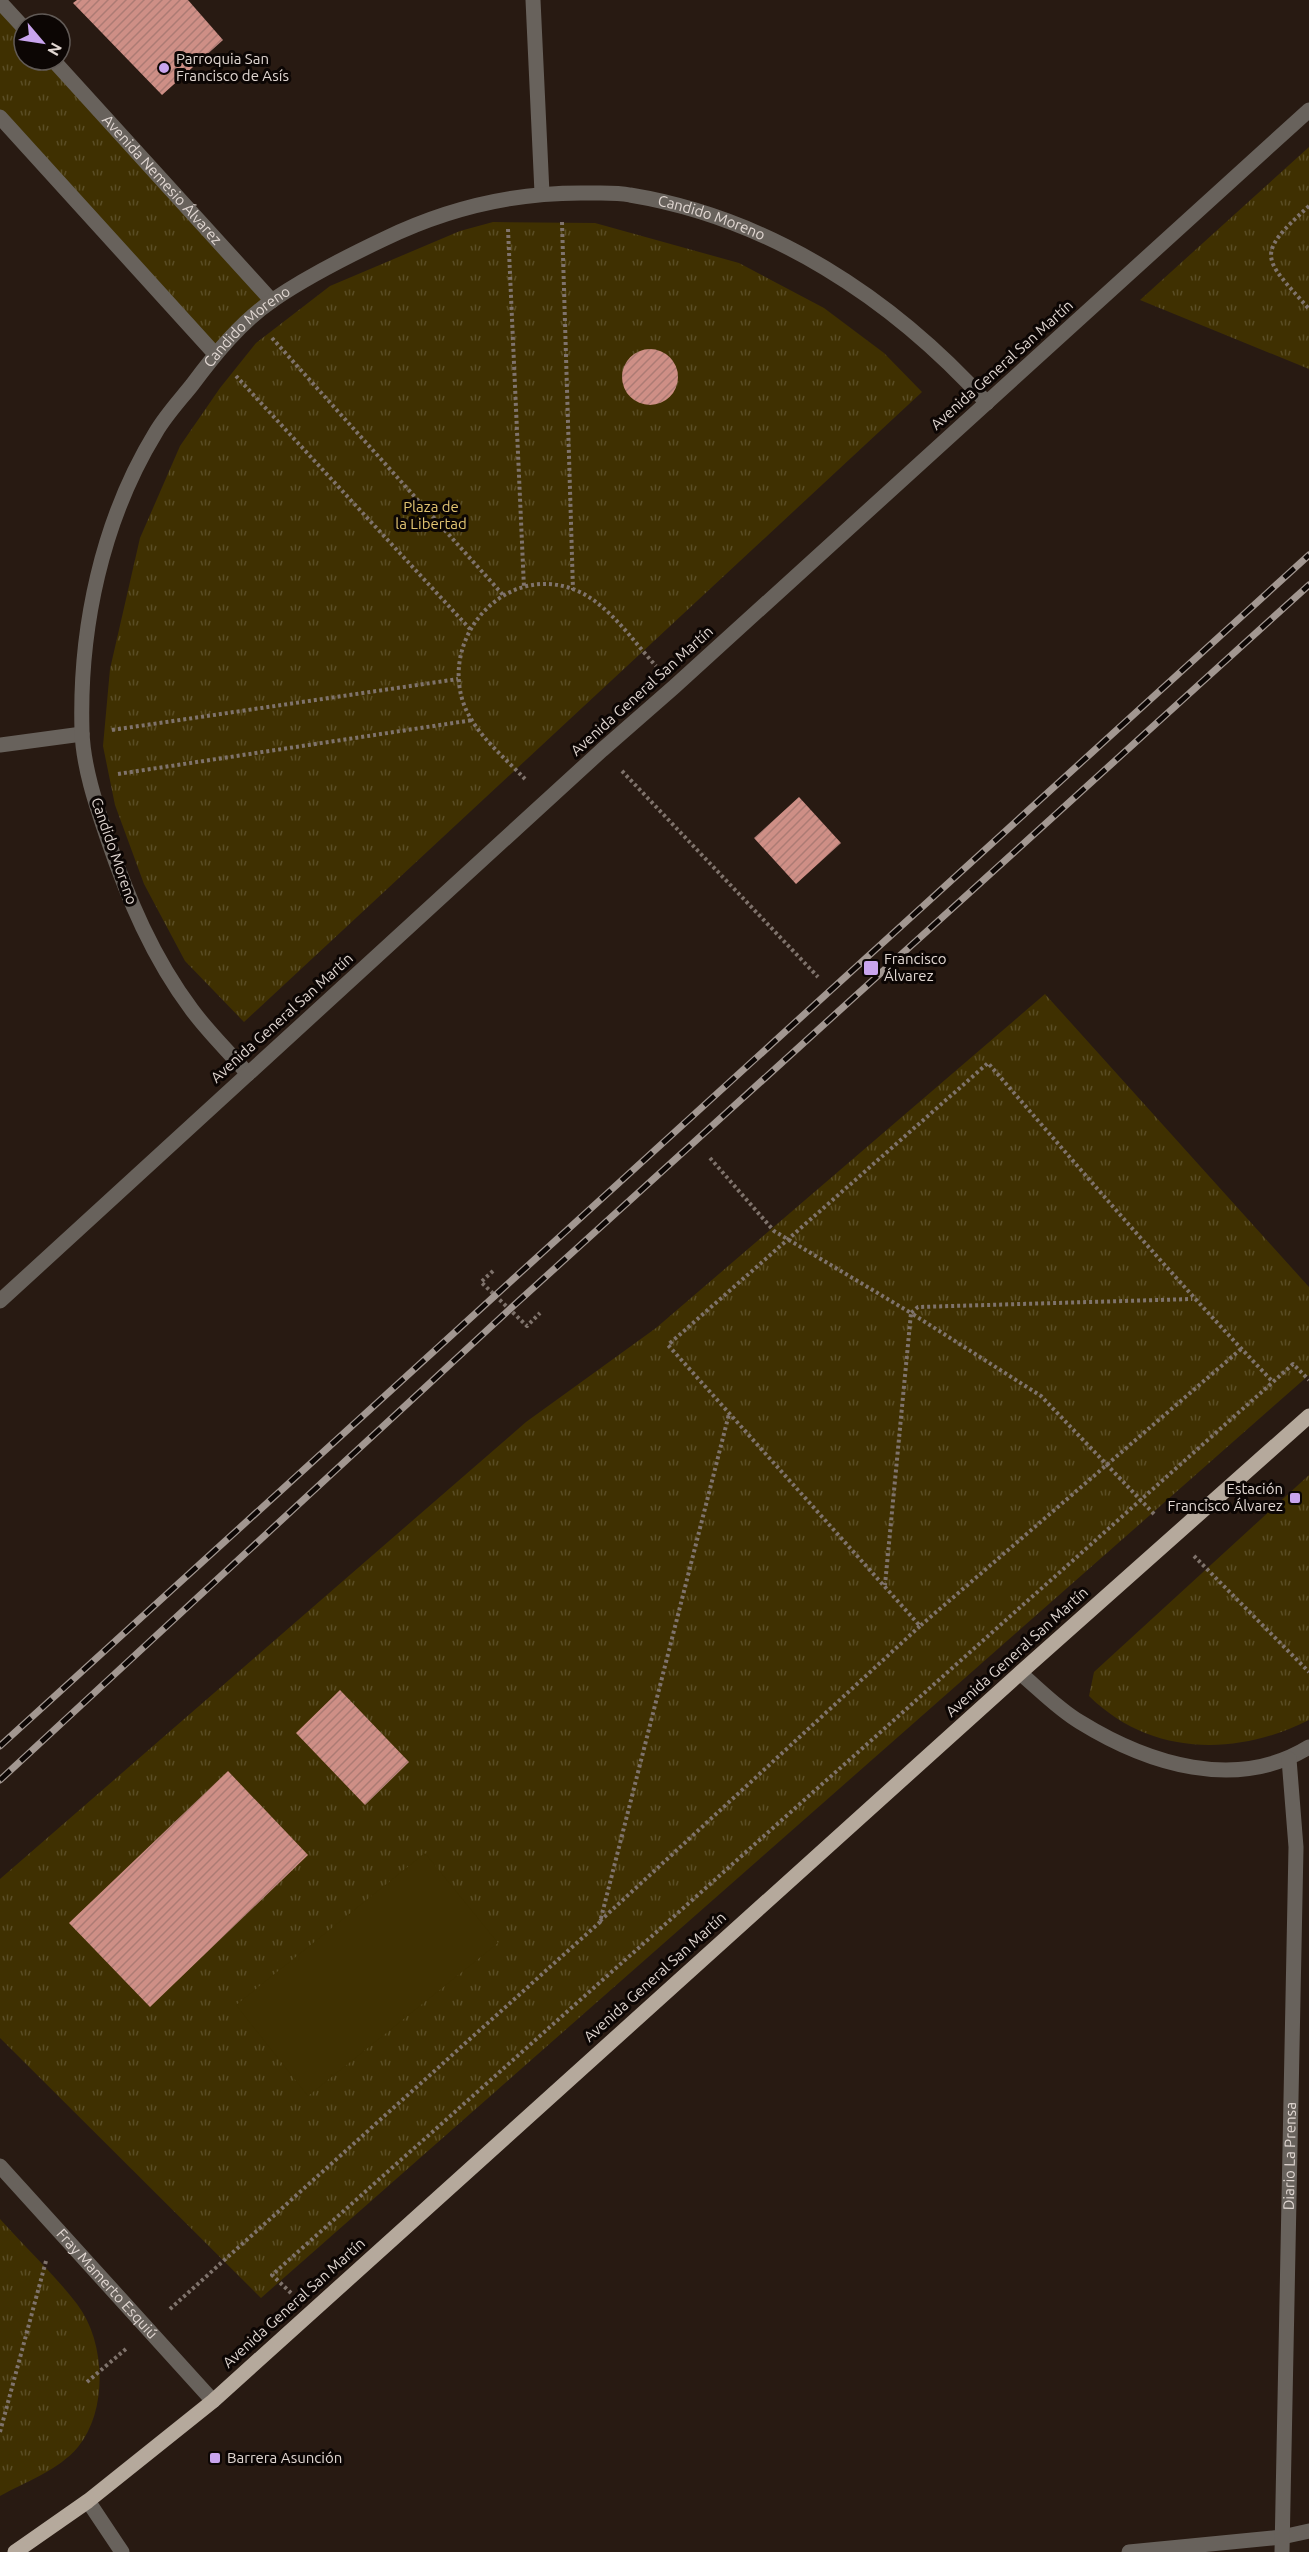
<svg xmlns="http://www.w3.org/2000/svg" width="1309" height="2552" font-family="Ubuntu,sans-serif">
<style>
.park{fill:url(#park-tufts)}
.pitch{fill:#3f3001}
.building{fill:url(#building-hatch)}
.lines{fill:none;stroke-linecap:round;stroke-linejoin:round}
.path{stroke:#7f736c;stroke-width:4;stroke-dasharray:3 3;stroke-linecap:butt}
.minor{stroke:#68625c;stroke-width:15}
.major{stroke:#b5a99c;stroke-width:15}
.rail-casing{stroke:#a29791;stroke-width:7}
.rail{stroke:#0c0604;stroke-width:4.5;stroke-dasharray:14;stroke-linecap:butt}
.poi-dot{fill:#c9a5ee;stroke:#0c0604;stroke-width:2}
.labels{text-anchor:middle;stroke-width:6;stroke-linejoin:round;paint-order:stroke}
.poi-label{font-size:15px;fill:#e1d7d2;stroke:#0c0604;text-anchor:start}
.street-label{font-size:15px;fill:#e1d7d2;stroke:#0c0604}
.park-label{font-size:15px;fill:#e3c572;stroke:#0c0604}
</style>
<defs>
<pattern id="park-tufts" width="24" height="20" patternUnits="userSpaceOnUse" patternTransform="scale(1.5)"><rect width="24" height="20" fill="#3f3001"/><path d="M3 7l-1-3M5 7V3M7 7l1-3M15 17l-1-3M17 17v-4M19 17l1-3" fill="none" stroke="#5a4d25"/></pattern>
<pattern id="building-hatch" width="6" height="6" patternUnits="userSpaceOnUse" patternTransform="scale(1.5)"><rect width="6" height="6" fill="#ce8f86"/><path d="M-1 1l2-2M0 6l6-6M5 7l2-2" fill="none" stroke="#ac7b74"/></pattern>
</defs>
<rect width="100%" height="100%" fill="#281a12"/>
<!-- park -->
<path class="park" d="M 0,2 L 24,28 L 24,60 L 53,60 L 272,301 L 215,354 L 0,117 Z
M 1309,147 L 1309,369 L 1140,300 Z
M 493,222 L 595,223 L 739,263 L 824,308 L 884,353 L 922,392 L 244,1022 L 185,961 L 144,884 L 115,805 L 103,746 L 110,669 L 140,538 L 180,446 L 220,388 L 256,343 L 330,286 L 460,231 Z
M 1045,994 L 1309,1287 L 1309,1375 L 261,2298 L 0,2038 L 0,1879 L 526,1422 L 656,1328 Z
M 1309,1475 L 1309,1720 C 1236,1757 1150,1756 1089,1696 L 1094,1672 Z
M 0,2219 C 25,2247 54,2274 77,2304 C 106,2342 108,2410 78,2447 C 59,2470 25,2482 0,2496 Z"/>
<!-- pitch -->
<path class="pitch" d="M 425,1853 L 498,1943 L 308,2096 L 236,2005 Z"/>
<!-- building -->
<path class="building" d="M 77,0 L 188,0 L 223,40 L 162,95 L 73,3 Z
M622 377a28 28 0 1 1 56 0a28 28 0 1 1-56 0Z
M 799,797 L 841,843 L 796,884 L 754,838 Z
M 340,1690 L 409,1762 L 365,1805 L 296,1733 Z
M 228,1771 L 308,1855 L 150,2007 L 69,1923 Z"/>
<g class="lines">
<!-- path -->
<path class="path" d="M 1309,206 C 1254,256 1263,257 1309,309
M 562,222 L 573,590
M 508,229 L 524,588
M 272,338 L 504,596
M 236,376 L 470,629
M 112,730 L 458,679
M 622,771 L 818,977
M 118,774 L 473,720
M 525,779 C 504,757 473,732 463,702 C 440,631 512,558 582,593 C 612,609 633,641 656,666
M 710,1158 L 774,1231 L 911,1313 L 885,1585
M 493,1271 L 481,1282 L 527,1326 L 540,1313
M 1241,1349 L 920,1626 L 668,1345 L 988,1063 C 1082,1171 1174,1279 1273,1382
M 1154,1514 L 1041,1396 L 911,1313 L 918,1307 L 1192,1299
M 1194,1556 L 1309,1672
M 600,1921 L 920,1626
M 291,2293 L 272,2275 L 1293,1364 L 1309,1380
M 170,2309 L 600,1922 L 729,1414
M 87,2382 L 127,2348
M 0,2432 L 46,2261"/>
<!-- minor -->
<g class="minor">
<path d="M 533,0 L 542,193"/>
<path d="M 0,2 L 24,28"/>
<path id="s1" d="M 53,60 L 272,301"/>
<path d="M 0,117 L 215,354"/>
<path d="M 0,745 L 82,734"/>
<path id="s2" d="M 248,1074 C 230,1053 209,1033 192,1010 C 153,958 128,899 107,837 C 96,805 83,766 82,731 C 79,628 102,520 156,432 C 166,415 180,400 192,385 C 215,354 241,322 273,300 C 308,276 346,257 384,239 C 448,208 516,192 587,193 C 601,193 616,192 630,195 C 770,218 892,298 987,403"/>
<path d="M 0,1301 L 602,750 L 674,687 L 1309,110"/>
<path d="M 1020,1673 C 1039,1689 1058,1709 1080,1722 C 1148,1764 1236,1792 1309,1747"/>
<path id="s3" d="M 0,2166 L 213,2401"/>
<path d="M 88,2501 L 122,2552"/>
<path d="M 1129,2552 L 1282,2537 L 1309,2531"/>
<path id="s4" d="M 1282,2552 L 1296,1847 L 1289,1759"/>
</g>
<!-- major -->
<path class="major" d="M 15,2552 L 88,2501 L 213,2401 L 1020,1673 L 1309,1416"/>
<!-- rail casing -->
<g class="rail-casing">
<path id="rail" d="M 0,1746 L 1309,555
M 0,1780 L 510,1309 L 1309,585"/>
</g>
<!-- rail -->
<use href="#rail" class="rail"/>
</g>
<!-- markers -->
<g class="poi-dot">
<circle cx="164" cy="68" r="6"/>
<rect x="863" y="960" width="16" height="16" rx="3"/>
<rect x="1289" y="1492" width="12" height="12" rx="3"/>
<rect x="209" y="2452" width="12" height="12" rx="3"/>
</g>
<g class="labels">
<!-- poi labels -->
<g class="poi-label">
<text x="176" y="64">Parroquia San<tspan x="176" dy="17">Francisco de Asís</tspan></text>
<text x="884" y="964">Francisco<tspan x="884" dy="17">Álvarez</tspan></text>
<text x="1283" y="1494" text-anchor="end">Estación<tspan x="1283" dy="17">Francisco Álvarez</tspan></text>
<text x="227" y="2463">Barrera Asunción</text>
</g>
<!-- street labels -->
<g class="street-label">
<text dy="5" stroke="none"><textPath href="#s1" startOffset="162">Avenida Nemesio Álvarez</textPath></text>
<text dy="5" stroke="none"><textPath href="#s2" startOffset="1342">Candido Moreno</textPath></text>
<text dy="5" stroke="none"><textPath href="#s2" startOffset="840">Candido Moreno</textPath></text>
<text transform="translate(1002 365) rotate(-42)" y="5">Avenida General San Martín</text>
<text transform="translate(642 691) rotate(-42)" y="5">Avenida General San Martín</text>
<text transform="translate(114 851) rotate(71)" y="5">Candido Moreno</text>
<text transform="translate(282 1018) rotate(-42)" y="5">Avenida General San Martín</text>
<text transform="translate(1017 1652) rotate(-42)" y="5">Avenida General San Martín</text>
<text transform="translate(655 1977) rotate(-42)" y="5">Avenida General San Martín</text>
<text dy="5" stroke="none"><textPath href="#s4" startOffset="396">Diario La Prensa</textPath></text>
<text dy="5" stroke="none"><textPath href="#s3" startOffset="159">Fray Mamerto Esquiú</textPath></text>
<text transform="translate(294 2303) rotate(-42)" y="5">Avenida General San Martín</text>
</g>
<!-- park labels -->
<g class="park-label">
<text x="431" y="512">Plaza de<tspan x="431" dy="17">la Libertad</tspan></text>
</g>
</g>
<!-- north arrow -->
<g transform="translate(42 42) rotate(119)"><circle r="28" fill="#0c0604" stroke="#615a56" stroke-width="1.5"/>
<path d="M0-4.5L10 22L0 15L-10 22Z" fill="#c9a5ee"/>
<text y="-9" font-size="16" font-weight="bold" text-anchor="middle" fill="#e1d7d2">N</text>
</g>
</svg>
